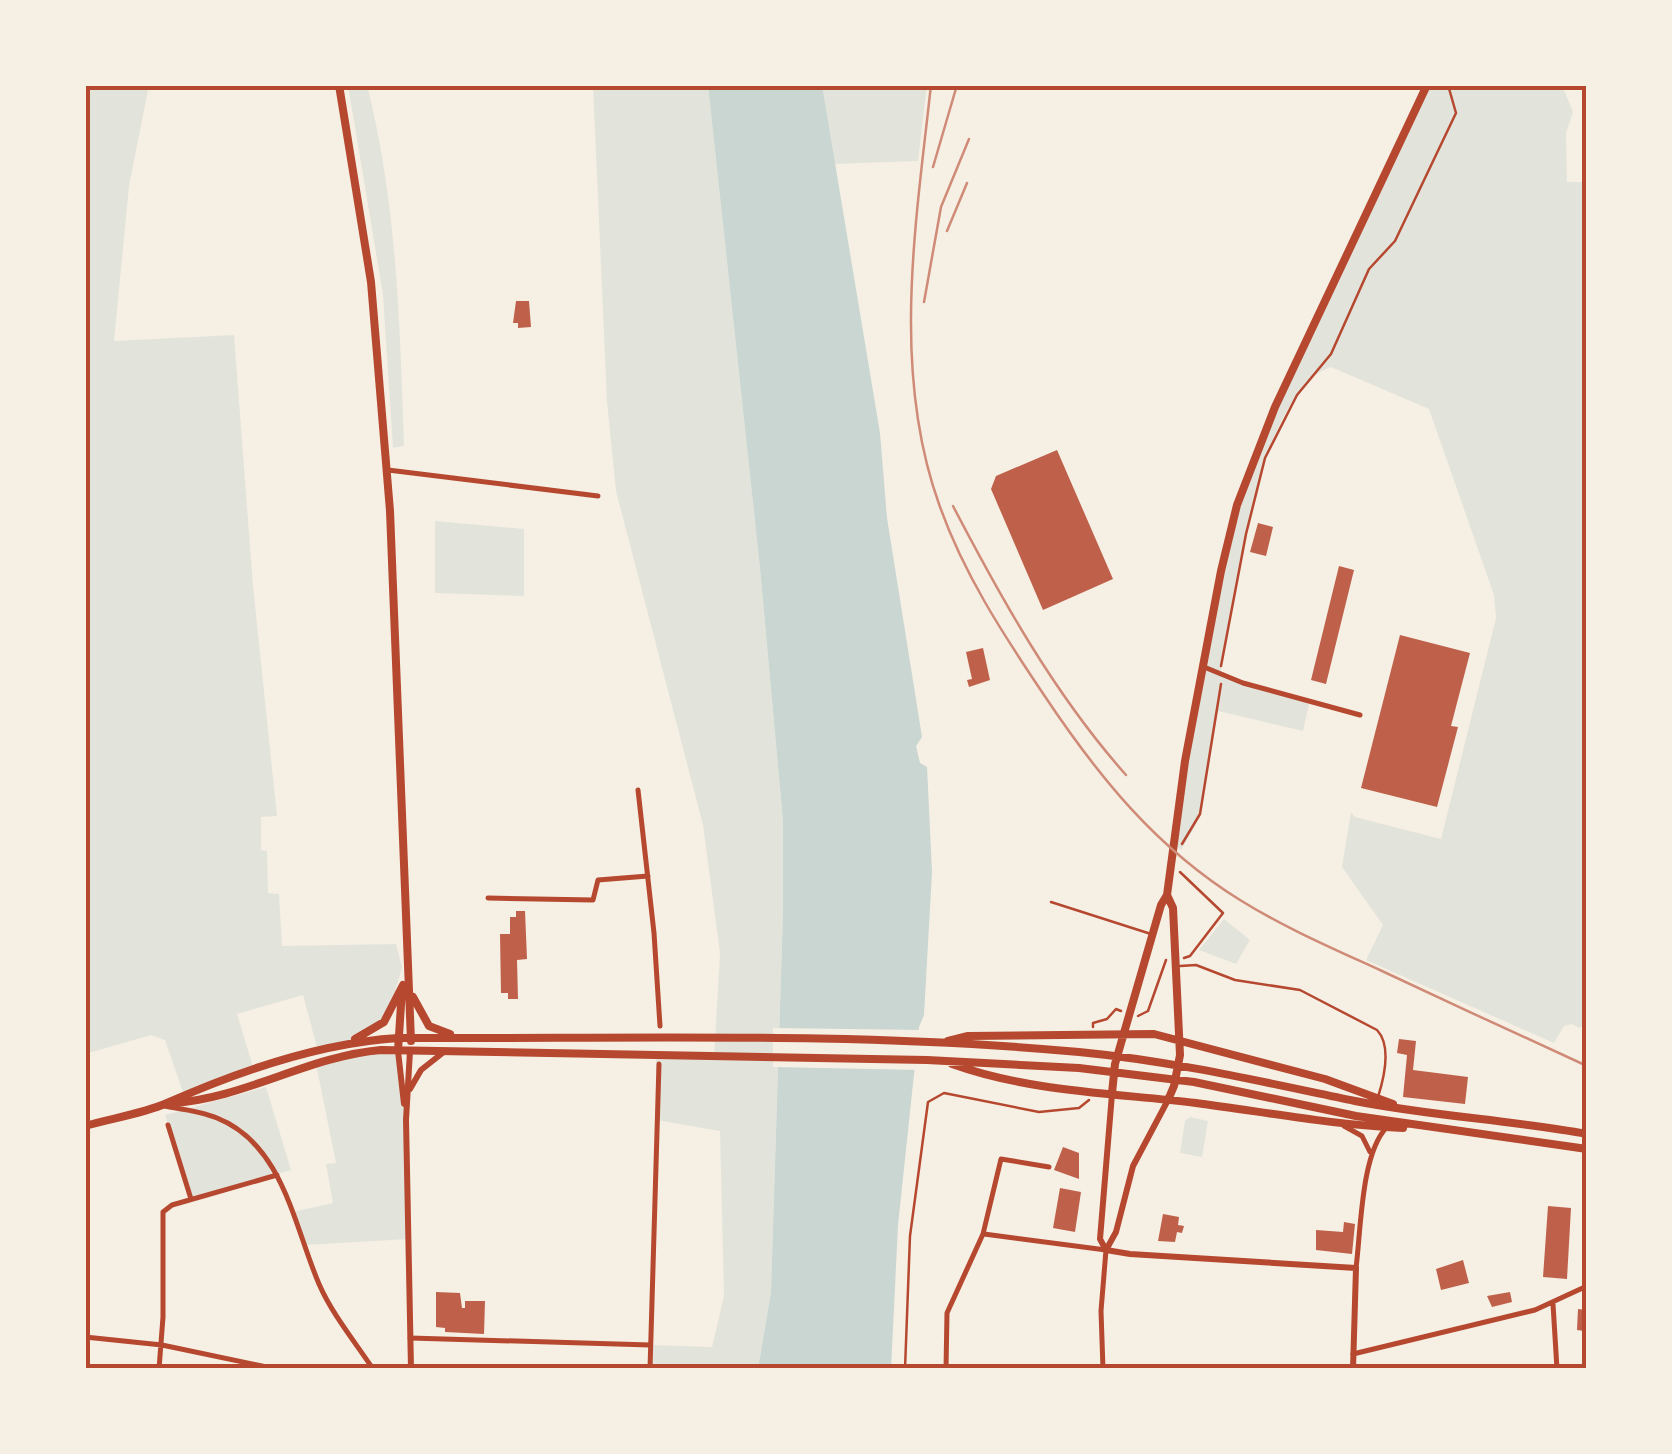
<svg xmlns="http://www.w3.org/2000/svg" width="1672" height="1454" font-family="Manrope,sans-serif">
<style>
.green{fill:#e2e4dc}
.water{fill:#c9d6d2}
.pier{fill:#f6efe4}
.building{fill:#bf614a}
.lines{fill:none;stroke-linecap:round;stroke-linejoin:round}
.path{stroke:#b5482f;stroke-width:2.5}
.service{stroke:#b5482f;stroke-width:2.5}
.minor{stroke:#b5482f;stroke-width:5}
.tertiary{stroke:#b5482f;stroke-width:6}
.secondary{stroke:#b5482f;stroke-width:8}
.rail{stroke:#cf8b77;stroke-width:2.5}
.neatline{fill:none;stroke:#b5482f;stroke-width:4}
</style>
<rect width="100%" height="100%" fill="#f6efe4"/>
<!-- green -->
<path class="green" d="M 85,85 L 149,85 L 129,186 L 114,341 L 234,335 L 253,586 L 277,816 L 261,817 L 261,850 L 267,851 L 268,893 L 279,894 L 282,946 L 396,944 L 402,967 L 388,1017 L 346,1044 L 318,1051 L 303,995 L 237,1014 L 254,1070 L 183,1092 L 165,1040 L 151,1035 L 85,1054 Z
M 348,85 L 367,85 C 397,204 400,324 404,446 L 393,448 L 383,295 Z
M 593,85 L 708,85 L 760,568 L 783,821 L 783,912 L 771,1292 L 758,1369 L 650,1369 L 650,1345 L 712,1347 L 724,1296 L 720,1131 L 656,1120 L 656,1058 L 714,1058 L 720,953 L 703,825 L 616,491 L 607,402 Z
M 822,85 L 927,85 L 918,161 L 834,164 Z
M 1427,85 L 1562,85 L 1573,112 L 1566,133 L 1567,182 L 1587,182 L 1587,1024 L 1579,1028 L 1572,1024 L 1564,1026 L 1554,1043 L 1366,960 L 1383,925 L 1342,867 L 1351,812 L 1355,817 L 1441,839 L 1496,618 L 1494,595 L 1429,409 L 1331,367 C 1260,388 1233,600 1221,667 L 1221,673 L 1243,683 L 1310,700 L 1303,731 L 1218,711 L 1202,804 L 1196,824 L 1181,850 L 1173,843 L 1232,522 L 1260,443 Z
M 435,521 L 524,529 L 524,596 L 435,593 Z
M 1224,919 L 1250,940 L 1236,964 L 1199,950 Z
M 398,1051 L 406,1106 L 409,1239 L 305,1245 L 293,1212 L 333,1203 L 326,1164 L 336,1163 L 316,1064 L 354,1054 Z
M 266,1087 L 291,1170 L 191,1199 L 165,1115 Z
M 1190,1117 L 1208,1121 L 1202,1157 L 1180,1153 L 1185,1121 Z"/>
<!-- water -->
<path class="water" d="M 708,85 L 822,85 L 880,433 L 887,518 L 922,737 L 916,746 L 920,763 L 927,767 L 932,872 L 924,1015 L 919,1027 L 898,1225 L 891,1369 L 758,1369 L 771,1292 L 783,912 L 783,821 L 760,568 Z"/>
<!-- pier -->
<path class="pier" d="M 773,1028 L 924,1030 L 920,1070 L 773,1067 Z"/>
<!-- building -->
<path class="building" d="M 516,301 L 529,301 L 531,327 L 518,328 L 518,323 L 513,323 Z
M 1057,450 L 1113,579 L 1043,610 L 991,489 L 996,476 Z
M 1258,523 L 1273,527 L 1266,556 L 1250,552 Z
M 1339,566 L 1354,570 L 1326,684 L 1311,680 Z
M 1400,635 L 1470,653 L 1451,726 L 1458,727 L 1437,807 L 1361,788 Z
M 983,648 L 990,680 L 969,687 L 967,680 L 972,679 L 966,652 Z
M 516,911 L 525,911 L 527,959 L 517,960 L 518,999 L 508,999 L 508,993 L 501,993 L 500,934 L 510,934 L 510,917 L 516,917 Z
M 1399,1039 L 1416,1041 L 1413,1070 L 1468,1077 L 1465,1104 L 1403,1097 L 1407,1055 L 1397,1053 Z
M 1063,1147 L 1079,1153 L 1079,1179 L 1054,1170 Z
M 1060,1188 L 1081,1192 L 1075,1232 L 1053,1228 Z
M 1548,1206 L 1571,1208 L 1567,1279 L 1543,1277 Z
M 1163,1214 L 1179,1217 L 1178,1225 L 1184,1226 L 1182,1233 L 1177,1232 L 1175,1242 L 1158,1241 Z
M 1344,1222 L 1355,1224 L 1352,1254 L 1316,1250 L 1316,1230 L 1343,1232 Z
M 1463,1260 L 1469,1283 L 1441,1290 L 1436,1269 Z
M 436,1292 L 460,1293 L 462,1308 L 465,1308 L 465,1301 L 485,1301 L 484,1334 L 445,1332 L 445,1328 L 436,1327 Z
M 1510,1292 L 1512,1302 L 1492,1307 L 1487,1296 Z
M 1578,1309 L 1586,1310 L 1587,1314 L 1587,1329 L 1584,1331 L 1577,1330 Z"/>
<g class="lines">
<!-- path -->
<path class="path" d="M 1221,666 L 1246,534 L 1265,458 L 1297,395 L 1331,354 L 1369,269 L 1395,241 L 1456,113 L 1448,85
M 1182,844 L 1200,814 L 1221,684
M 1180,872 L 1223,913 L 1190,956 L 1184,958
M 1138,1016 L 1148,1011 L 1166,960
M 1093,1027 L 1093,1023 L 1107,1019 L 1116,1009 L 1121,1011
M 905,1369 L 910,1236 L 928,1102 L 944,1093 L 1039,1112 L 1079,1108 L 1089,1100"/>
<!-- service -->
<path class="service" d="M 1051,902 L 1151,934
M 1180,966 L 1196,965 L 1235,980 L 1300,990 L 1377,1030 C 1392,1046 1384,1078 1378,1097"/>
<!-- minor -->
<path class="minor" d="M 388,470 L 598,496
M 1204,667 L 1243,683 L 1360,715
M 638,790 L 654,933 L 660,1026
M 488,898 L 593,900 L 598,880 L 648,876
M 164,1106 C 181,1109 200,1111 217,1118 C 283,1144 294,1226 319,1284 C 332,1314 355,1342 373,1369
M 168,1125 L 191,1199
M 1344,1126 L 1362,1136 L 1370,1152
M 984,1234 L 1106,1250 L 1101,1311 L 1103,1369
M 1356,1268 C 1361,1230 1361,1153 1387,1127
M 1553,1304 L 1557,1369
M 85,1337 L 162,1345 L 276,1369
M 410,1338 L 650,1345
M 1353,1354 L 1535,1310 L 1587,1286
M 159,1369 L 163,1317 L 163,1212 L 172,1205 L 277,1175
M 650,1369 L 659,1064
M 946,1369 L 947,1313 L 983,1234 L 1001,1159 L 1049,1167"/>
<!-- tertiary -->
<path class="tertiary" d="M 398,1051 L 404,1104
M 410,1051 L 406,1120 L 411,1369
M 410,1089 L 421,1070 L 445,1051
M 1106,1250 L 1130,1254 L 1356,1268 L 1353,1369
M 1106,1250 L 1116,1232 L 1133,1166 L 1168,1100
M 1106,1250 L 1100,1239 L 1112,1094"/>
<!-- secondary -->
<path class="secondary" d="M 339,85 L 371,282 L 390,511 L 411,1041
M 1167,895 L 1173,908 L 1180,1055 L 1174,1086 L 1168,1100
M 413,997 L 429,1026 L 450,1034
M 355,1039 L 384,1022 L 403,985
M 948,1041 L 968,1036 L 1154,1034 L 1325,1079 L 1393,1104
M 398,1051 L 402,989
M 952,1064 C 1030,1092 1114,1093 1196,1103 C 1265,1112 1333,1125 1403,1128
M 1112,1093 L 1115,1064 L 1161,905 L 1167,895 L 1185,761 L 1221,571 L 1237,505 L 1275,407 L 1427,85
M 172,1103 C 243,1099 309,1056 381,1050 L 927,1060 L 1079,1068 L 1194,1082 L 1356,1116 L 1587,1149
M 85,1126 C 112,1118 142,1114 167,1103 C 239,1071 319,1043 398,1038 C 625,1039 853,1031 1079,1052 C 1173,1061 1263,1082 1355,1101 C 1431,1116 1510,1120 1587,1134"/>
<!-- rail -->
<path class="rail" d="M 931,85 C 916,222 891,370 939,504 C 963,573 1003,634 1044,695 C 1098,776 1156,848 1240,900 C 1285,928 1334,949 1382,971 C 1450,1003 1519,1035 1587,1066
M 933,167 L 957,85
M 947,231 L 967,183
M 924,302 L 941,207 L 969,139
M 953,506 C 1002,600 1055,695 1126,775"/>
</g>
<!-- border -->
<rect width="1672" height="1454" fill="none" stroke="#f6efe4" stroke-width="175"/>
<rect x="88" y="88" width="1496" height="1278" class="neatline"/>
</svg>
